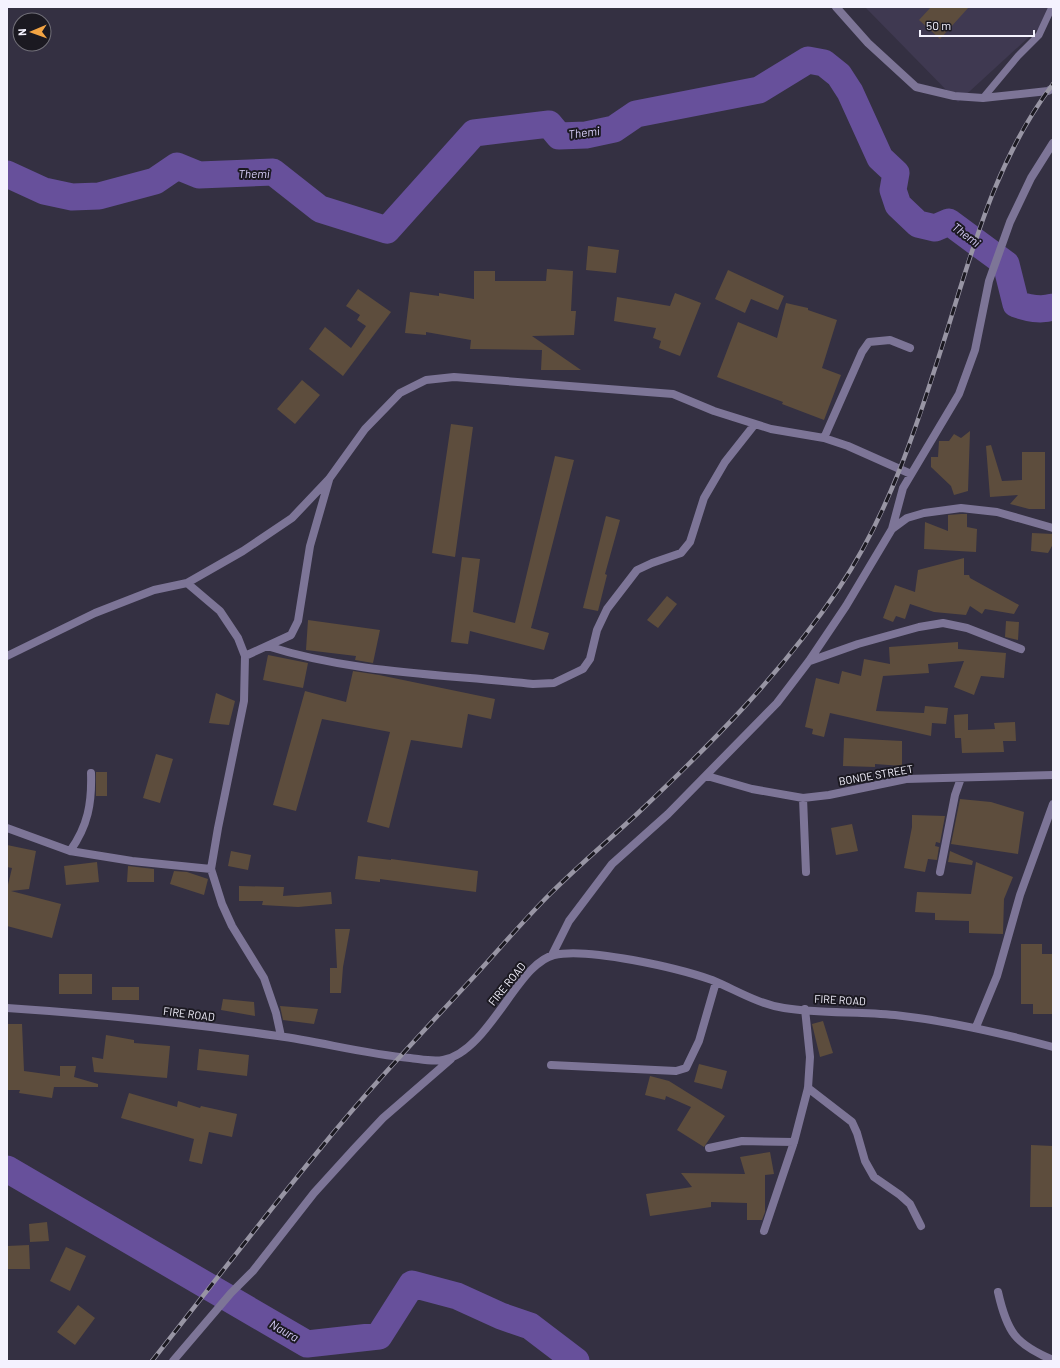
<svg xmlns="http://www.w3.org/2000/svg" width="1060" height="1368" font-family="Barlow,sans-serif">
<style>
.built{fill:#3f3951}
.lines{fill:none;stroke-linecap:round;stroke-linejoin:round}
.river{stroke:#67509b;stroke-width:27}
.building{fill:#5d4d3d}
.service{stroke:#7d7597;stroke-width:7}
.minor{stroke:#7d7597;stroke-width:8}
.rail-casing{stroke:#9895a4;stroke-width:4.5}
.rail{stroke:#1b1921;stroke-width:3;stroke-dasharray:9;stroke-linecap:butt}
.labels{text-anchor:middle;stroke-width:4;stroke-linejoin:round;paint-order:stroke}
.street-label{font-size:11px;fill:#f4f2fe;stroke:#1b1921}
.water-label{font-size:12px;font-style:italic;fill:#d8cff9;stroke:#1b1921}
</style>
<rect width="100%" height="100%" fill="#343042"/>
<!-- built -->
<path class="built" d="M 865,7 L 1053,7 L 1053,15 L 958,102 Z"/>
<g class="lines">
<!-- river -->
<path class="river" d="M 7,174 L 44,191 L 72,197 L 99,196 L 155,181 L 177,166 L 199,175 L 273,172 L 320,209 L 387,230 L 474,133 L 549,124 L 559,136 L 586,135 L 614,129 L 636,114 L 759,90 L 808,60 L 824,63 L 839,75 L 850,92 L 880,158 L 896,173 L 893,190 L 898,205 L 918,224 L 935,228 L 949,222 L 1006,264 L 1016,304 C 1028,308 1040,311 1053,307
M 7,1169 L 307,1344 L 379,1336 L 412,1284 L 457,1296 L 501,1316 L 530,1326 L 576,1361"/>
</g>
<!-- building -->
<path class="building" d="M 931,7 L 969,7 L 940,39 L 919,20 Z
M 588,246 L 619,250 L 616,273 L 586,270 Z
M 547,269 L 573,271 L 571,311 L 576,311 L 574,335 L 532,336 L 581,370 L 541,370 L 542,350 L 470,349 L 471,340 L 426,332 L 426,335 L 405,333 L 410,292 L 439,296 L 439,293 L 474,299 L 474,271 L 495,271 L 495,281 L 546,281 Z
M 728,270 L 784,296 L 778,310 L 751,299 L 745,313 L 715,299 Z
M 358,289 L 391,312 L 343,376 L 309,349 L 325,327 L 351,348 L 366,326 L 357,320 L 360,315 L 346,306 Z
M 675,293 L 701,303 L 680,356 L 659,348 L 661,341 L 653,338 L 656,328 L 614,321 L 617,297 L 670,306 Z
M 786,303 L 808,308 L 808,310 L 837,320 L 822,368 L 841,375 L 824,420 L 782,404 L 783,402 L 717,377 L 738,322 L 777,338 Z
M 302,380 L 320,395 L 295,424 L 277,409 Z
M 451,424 L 473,427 L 455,557 L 432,553 Z
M 970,431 L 968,491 L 954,495 L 951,486 L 931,467 L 931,457 L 938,457 L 939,441 L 949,441 L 954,434 L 961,438 Z
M 991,445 L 1002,481 L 1022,480 L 1022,452 L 1045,452 L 1045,509 L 1029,509 L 1010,504 L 1018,495 L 990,497 L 986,446 Z
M 555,456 L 574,460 L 531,628 L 549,633 L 544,650 L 470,631 L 468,644 L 451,642 L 462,557 L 480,559 L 473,612 L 515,623 Z
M 961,514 L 967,514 L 967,527 L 977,529 L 976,552 L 924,549 L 925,522 L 948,531 L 948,515 Z
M 606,516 L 620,520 L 605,574 L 607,575 L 598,611 L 583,608 Z
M 1032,533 L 1053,534 L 1053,544 L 1048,553 L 1031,551 Z
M 964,558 L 964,575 L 969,575 L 970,578 L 1019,605 L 1014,614 L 985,609 L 982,614 L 970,606 L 966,615 L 934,612 L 910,604 L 905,619 L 896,616 L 893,622 L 883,618 L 895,585 L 915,592 L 918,570 Z
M 667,596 L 677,604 L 658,628 L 647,620 Z
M 308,620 L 380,630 L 373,663 L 355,660 L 356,656 L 306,650 Z
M 1006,621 L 1019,622 L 1018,640 L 1005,637 Z
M 958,642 L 958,649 L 1006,653 L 1004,678 L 981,676 L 974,695 L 954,687 L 964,661 L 928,664 L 929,673 L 883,676 L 876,711 L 924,713 L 925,706 L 948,708 L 946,724 L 932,723 L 931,736 L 830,713 L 824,737 L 812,734 L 813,729 L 805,727 L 816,678 L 839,684 L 842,671 L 861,676 L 864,659 L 890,664 L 889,647 Z
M 268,655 L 308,663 L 303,688 L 263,680 Z
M 353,671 L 379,675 L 495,699 L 491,719 L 468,714 L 462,748 L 411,740 L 389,828 L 367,822 L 390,732 L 322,719 L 296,811 L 273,805 L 305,691 L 346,702 Z
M 216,693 L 235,701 L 229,725 L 209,723 Z
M 968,714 L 968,730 L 995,729 L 994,723 L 1015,722 L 1016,741 L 1003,741 L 1004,752 L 962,753 L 961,738 L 955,738 L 954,715 Z
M 844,738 L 902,741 L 902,766 L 875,764 L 875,767 L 843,766 Z
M 156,754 L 173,759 L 160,803 L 143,798 Z
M 96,772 L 107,772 L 107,796 L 96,796 Z
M 960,799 L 991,802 L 1024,812 L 1018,854 L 951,844 Z
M 912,815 L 945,816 L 940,843 L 936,842 L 935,846 L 939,847 L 937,860 L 928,859 L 925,872 L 904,868 L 912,827 Z
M 852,824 L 858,851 L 836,855 L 831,828 Z
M 7,845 L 36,851 L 29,889 L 11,891 L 61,904 L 52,938 L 7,926 L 7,889 L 12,868 L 7,867 Z
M 231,851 L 251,855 L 248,870 L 228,866 Z
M 950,851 L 973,861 L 972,865 L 948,862 Z
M 358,856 L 391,860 L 391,859 L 478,871 L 476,892 L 380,879 L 380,882 L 355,879 Z
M 97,862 L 99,882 L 66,885 L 64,866 Z
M 976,862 L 1013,877 L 1004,899 L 1003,934 L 969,933 L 969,921 L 935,920 L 935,913 L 915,912 L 917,892 L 971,894 Z
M 128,866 L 154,869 L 154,882 L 127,882 Z
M 174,871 L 187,872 L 208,879 L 204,895 L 170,884 Z
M 239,886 L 284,887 L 283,896 L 331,892 L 332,904 L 298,907 L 262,905 L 263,901 L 239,901 Z
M 335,929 L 350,929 L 343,967 L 341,993 L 330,993 L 330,968 L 337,968 Z
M 1021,944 L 1042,944 L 1042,954 L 1053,954 L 1053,1014 L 1033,1014 L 1033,1004 L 1021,1004 Z
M 59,974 L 92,974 L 92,994 L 59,994 Z
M 112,987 L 139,987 L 139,1000 L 112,1000 Z
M 223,999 L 254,1002 L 255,1016 L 221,1010 Z
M 280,1006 L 318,1009 L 314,1024 L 283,1020 Z
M 823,1021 L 833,1053 L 820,1057 L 812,1024 Z
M 7,1024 L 22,1024 L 24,1071 L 60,1076 L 60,1066 L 76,1066 L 74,1077 L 98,1084 L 98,1087 L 54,1087 L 52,1098 L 19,1093 L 20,1090 L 7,1090 Z
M 106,1035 L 134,1040 L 134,1043 L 170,1046 L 167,1078 L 94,1072 L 92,1057 L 103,1059 Z
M 199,1049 L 249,1055 L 247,1076 L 197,1070 Z
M 699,1064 L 727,1071 L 722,1089 L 694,1082 Z
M 650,1076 L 669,1081 L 725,1116 L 704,1147 L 677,1130 L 691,1107 L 666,1096 L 665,1100 L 645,1095 Z
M 129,1093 L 177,1107 L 178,1101 L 200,1108 L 201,1106 L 237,1114 L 232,1137 L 209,1132 L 202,1164 L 189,1161 L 194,1139 L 121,1118 Z
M 1031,1145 L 1053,1146 L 1053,1207 L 1030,1207 Z
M 770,1152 L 774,1174 L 765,1175 L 765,1212 L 762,1220 L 747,1220 L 747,1203 L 711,1202 L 711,1207 L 650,1216 L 646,1194 L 692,1187 L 681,1173 L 745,1174 L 740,1157 Z
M 47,1222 L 49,1241 L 30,1242 L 29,1224 Z
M 29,1245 L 30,1269 L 7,1269 L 7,1246 Z
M 66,1247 L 86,1256 L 70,1291 L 50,1281 Z
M 78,1305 L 95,1318 L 75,1345 L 57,1332 Z"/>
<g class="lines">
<!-- service -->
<path class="service" d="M 983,98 L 1018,56 L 1039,35 L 1052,7"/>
<!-- minor -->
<path class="minor" d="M 836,7 L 868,43 L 916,87 L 954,96 L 983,98 L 1048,91 L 1053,88
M 824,438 L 862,352 L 869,342 L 890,340 L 910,348
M 892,529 L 903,488 L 959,394 L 975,350 L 989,281 L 1010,222 L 1031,178 L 1053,143
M 187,583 L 220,611 L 238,638 L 245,656 L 244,701 L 218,828 L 211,869 L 222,904 L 232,926 L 264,978 L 276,1013 L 281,1036
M 267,646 C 355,674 443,674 533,684 L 554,683 L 583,669 L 590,659 L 597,630 L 607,609 L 637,570 L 652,563 L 681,553 L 690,542 L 704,498 L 725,462 L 755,424
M 7,656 L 95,613 L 154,590 L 187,583 L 243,551 L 292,518 L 329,479 L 365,429 L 400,393 L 426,380 L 454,377 L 673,394 L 714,411 L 771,429 L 824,438 L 848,446 L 911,474
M 245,656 L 291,635 L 298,621 L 310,546 L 329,480
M 810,661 L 858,644 L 919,627 L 943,623 L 967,628 L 1021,649
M 707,776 L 752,789 L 803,798 L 829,795 L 906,779 L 1053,775
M 803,798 L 806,872
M 7,828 L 70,851 L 132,861 L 211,869
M 70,851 C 88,826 92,803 91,773
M 940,872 L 955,795 L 961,778
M 552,955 L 569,921 L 612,864 L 668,814 L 777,703 L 809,661 L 846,606 L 892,529 L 907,518 L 924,513 L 961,508 L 997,512 L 1053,528
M 7,1008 C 98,1014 188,1023 278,1036 C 322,1042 365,1054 410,1058 C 420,1059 432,1062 443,1060 C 479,1054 506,995 531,970 C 537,964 545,957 554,955 C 587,947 678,968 712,980 C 736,990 758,1004 784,1008 C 821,1014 858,1011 895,1015 C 949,1021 1001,1033 1053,1047
M 976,1027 L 997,976 L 1020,895 L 1053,804
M 551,1065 L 676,1071 L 686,1068 L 699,1041 L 716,982
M 808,1088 L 852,1122 L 857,1133 L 865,1161 L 874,1177 L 900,1195 L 910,1204 L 921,1226
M 709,1148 L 742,1141 L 794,1142
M 764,1231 L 794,1142 L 808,1088 L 810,1057 L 805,1009
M 998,1292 C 1007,1332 1015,1344 1053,1360
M 173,1361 L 231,1293 L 253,1271 L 314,1193 L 354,1149 L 383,1118 L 451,1059"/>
<!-- rail casing -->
<g class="rail-casing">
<path id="rail" d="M 152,1361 C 208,1290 263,1218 320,1149 C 367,1091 418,1037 469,982 C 496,953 522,922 550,894 C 578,866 609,840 638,813 C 711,744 783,672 839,588 C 891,511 919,419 947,331 C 974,244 997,158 1053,84"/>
</g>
<!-- rail -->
<use href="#rail" class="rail"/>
</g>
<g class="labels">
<!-- street labels -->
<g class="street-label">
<text transform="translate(876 775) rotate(-10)" y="4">BONDE STREET</text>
<text transform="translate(507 984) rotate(-51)" y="4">FIRE ROAD</text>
<text transform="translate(840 1000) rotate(3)" y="4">FIRE ROAD</text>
<text transform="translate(189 1014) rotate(7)" y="4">FIRE ROAD</text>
</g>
<!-- water labels -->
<g class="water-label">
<text transform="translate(584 133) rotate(-7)" y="4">Themi</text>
<text x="254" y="178">Themi</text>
<text transform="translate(966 235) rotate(37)" y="4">Themi</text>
<text transform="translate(284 1331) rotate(30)" y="4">Naura</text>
</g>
</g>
<!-- border -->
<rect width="1060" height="1368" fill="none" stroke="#f4f2fe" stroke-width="16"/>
<!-- north arrow -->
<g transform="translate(32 32) rotate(268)"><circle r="19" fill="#1b1921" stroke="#727079"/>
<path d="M0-3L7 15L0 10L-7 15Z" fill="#f3a443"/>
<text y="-6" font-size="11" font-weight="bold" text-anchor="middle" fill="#f4f2fe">N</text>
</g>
<!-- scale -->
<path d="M920 30v6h114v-6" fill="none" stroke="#f4f2fe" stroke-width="2"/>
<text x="926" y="30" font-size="12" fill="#f4f2fe" stroke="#1b1921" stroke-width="3" paint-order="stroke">50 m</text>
</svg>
